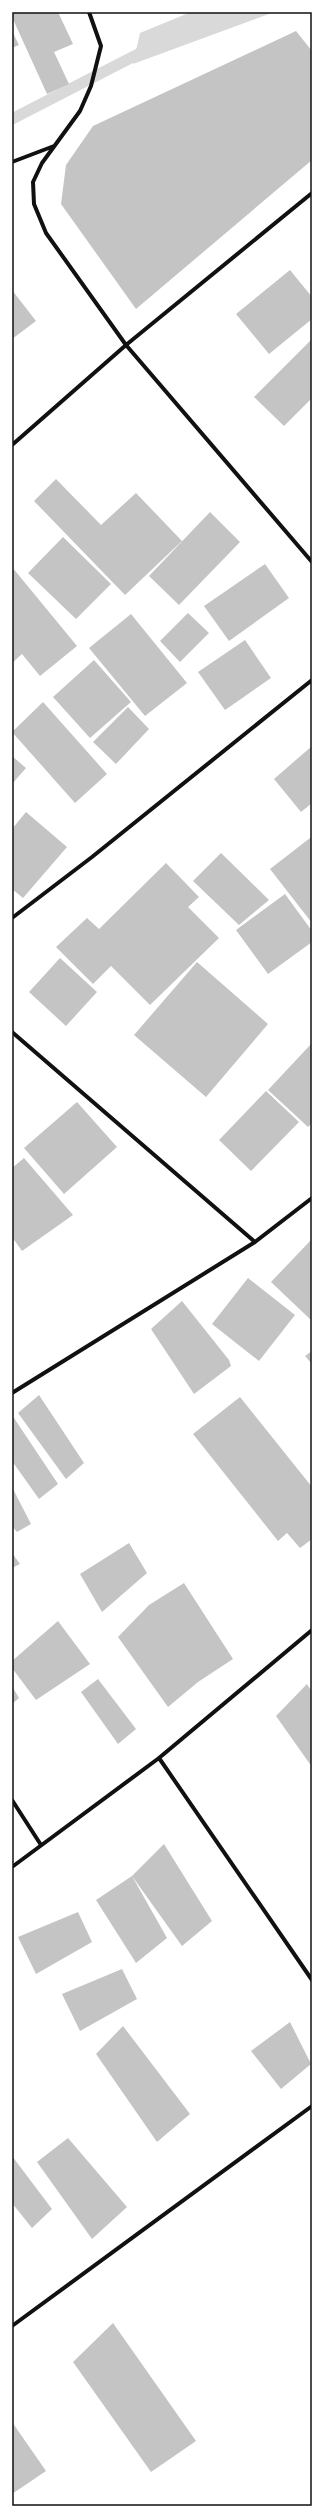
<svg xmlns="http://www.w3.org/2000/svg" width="324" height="2518" font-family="'Public Sans',sans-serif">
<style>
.water{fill:#d9d9d9}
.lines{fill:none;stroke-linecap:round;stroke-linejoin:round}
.stream{stroke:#d9d9d9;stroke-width:11}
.building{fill:#c4c4c4}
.minor{stroke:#111;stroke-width:4}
.neatline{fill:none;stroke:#111;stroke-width:1.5}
</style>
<rect width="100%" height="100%" fill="#fff"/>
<!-- water -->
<path class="water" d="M 191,12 L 274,12 L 133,64 L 140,33 Z"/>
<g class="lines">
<!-- stream -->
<path class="stream" d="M 12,119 L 148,49"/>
</g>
<!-- building -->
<path class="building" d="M 12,12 L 58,12 L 73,44 L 54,52 L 69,84 L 47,94 L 12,17 Z
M 12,31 L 19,45 L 12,48 Z
M 296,31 L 312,51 L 312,160 L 136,309 L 61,204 L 66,165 L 93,126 Z
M 290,270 L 312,297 L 312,319 L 269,354 L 236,314 Z
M 12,290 L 36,321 L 12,339 Z
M 312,339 L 312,398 L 284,426 L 254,397 Z
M 56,479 L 101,525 L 136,493 L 182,541 L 125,595 L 34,501 Z
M 210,512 L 240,542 L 179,605 L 149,576 Z
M 63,537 L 111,584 L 76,619 L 28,573 Z
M 265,564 L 289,598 L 229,641 L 204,606 Z
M 12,567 L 77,646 L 40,676 L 22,654 L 12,663 Z
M 188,613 L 209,633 L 180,662 L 160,641 Z
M 131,614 L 187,683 L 145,716 L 89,648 Z
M 245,640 L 271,678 L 225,710 L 198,672 Z
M 94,660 L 131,702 L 90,738 L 53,697 Z
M 43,702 L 107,774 L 75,803 L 12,732 Z
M 128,707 L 149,729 L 116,764 L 93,742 Z
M 312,746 L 312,803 L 301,812 L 274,779 Z
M 12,756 L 26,768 L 12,784 Z
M 26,812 L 67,847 L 23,898 L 12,889 L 12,829 Z
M 310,838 L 312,840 L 312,923 L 270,869 Z
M 221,853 L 269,900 L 239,925 L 193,881 Z
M 166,863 L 199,897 L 188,907 L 219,938 L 150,1005 L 111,966 L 93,984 L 56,947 L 87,918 L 99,929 Z
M 285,894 L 312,931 L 312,942 L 268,974 L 236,930 Z
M 60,958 L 97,992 L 66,1026 L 29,992 Z
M 197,962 L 268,1024 L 206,1097 L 134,1035 Z
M 312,1043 L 312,1123 L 308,1127 L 268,1090 Z
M 266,1091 L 299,1122 L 251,1171 L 219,1140 Z
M 77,1102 L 117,1147 L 64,1194 L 24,1148 Z
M 24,1158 L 73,1215 L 22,1251 L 12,1237 L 12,1168 Z
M 312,1239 L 312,1321 L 271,1282 Z
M 248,1278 L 295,1315 L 259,1361 L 212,1324 Z
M 182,1301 L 229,1360 L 231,1366 L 194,1394 L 151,1329 Z
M 312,1351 L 312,1364 L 305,1356 Z
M 39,1395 L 84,1463 L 66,1479 L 18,1413 Z
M 240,1397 L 312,1487 L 312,1539 L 300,1548 L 287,1533 L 278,1541 L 193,1434 Z
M 12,1415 L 58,1484 L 39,1499 L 12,1461 Z
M 12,1487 L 31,1524 L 17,1532 L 12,1526 Z
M 129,1543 L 147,1573 L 102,1612 L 80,1574 Z
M 12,1553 L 20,1564 L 12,1568 Z
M 184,1583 L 233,1659 L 198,1682 L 168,1707 L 118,1637 L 149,1605 Z
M 58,1621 L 90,1664 L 36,1700 L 12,1668 L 12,1661 Z
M 98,1679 L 136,1729 L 118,1744 L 81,1692 Z
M 307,1684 L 312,1692 L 312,1767 L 276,1716 Z
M 12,1686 L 19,1698 L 12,1704 Z
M 164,1844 L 212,1921 L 182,1946 L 132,1876 Z
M 132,1876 L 167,1938 L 136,1963 L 96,1900 Z
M 78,1912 L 92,1942 L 36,1974 L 18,1937 Z
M 122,1969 L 137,1999 L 80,2031 L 62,1994 Z
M 290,2022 L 311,2064 L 281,2089 L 251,2051 Z
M 123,2026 L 190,2114 L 157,2142 L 96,2054 Z
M 68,2138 L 127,2207 L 92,2239 L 37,2162 Z
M 12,2156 L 52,2209 L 32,2228 L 12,2203 Z
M 113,2323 L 196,2441 L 151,2472 L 73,2362 Z
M 12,2422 L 46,2471 L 12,2494 Z"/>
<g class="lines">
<!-- minor -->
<path class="minor" d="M 89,12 L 101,46 L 91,86 L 80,111 L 42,163 L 33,182 L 34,204 L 46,233 L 126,345 L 312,562
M 12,162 L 54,146
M 12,445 L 126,345 L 312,193
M 12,918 L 92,857 L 312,680
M 12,1032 L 255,1242
M 12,1393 L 255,1242 L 312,1198
M 159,1758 L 312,1980
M 12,1800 L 41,1845
M 12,1867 L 159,1758 L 312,1630
M 12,2326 L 312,2106"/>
</g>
<!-- border -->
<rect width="324" height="2518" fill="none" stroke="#ffffff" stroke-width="26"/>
<rect x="13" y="13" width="298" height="2492" class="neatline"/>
</svg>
